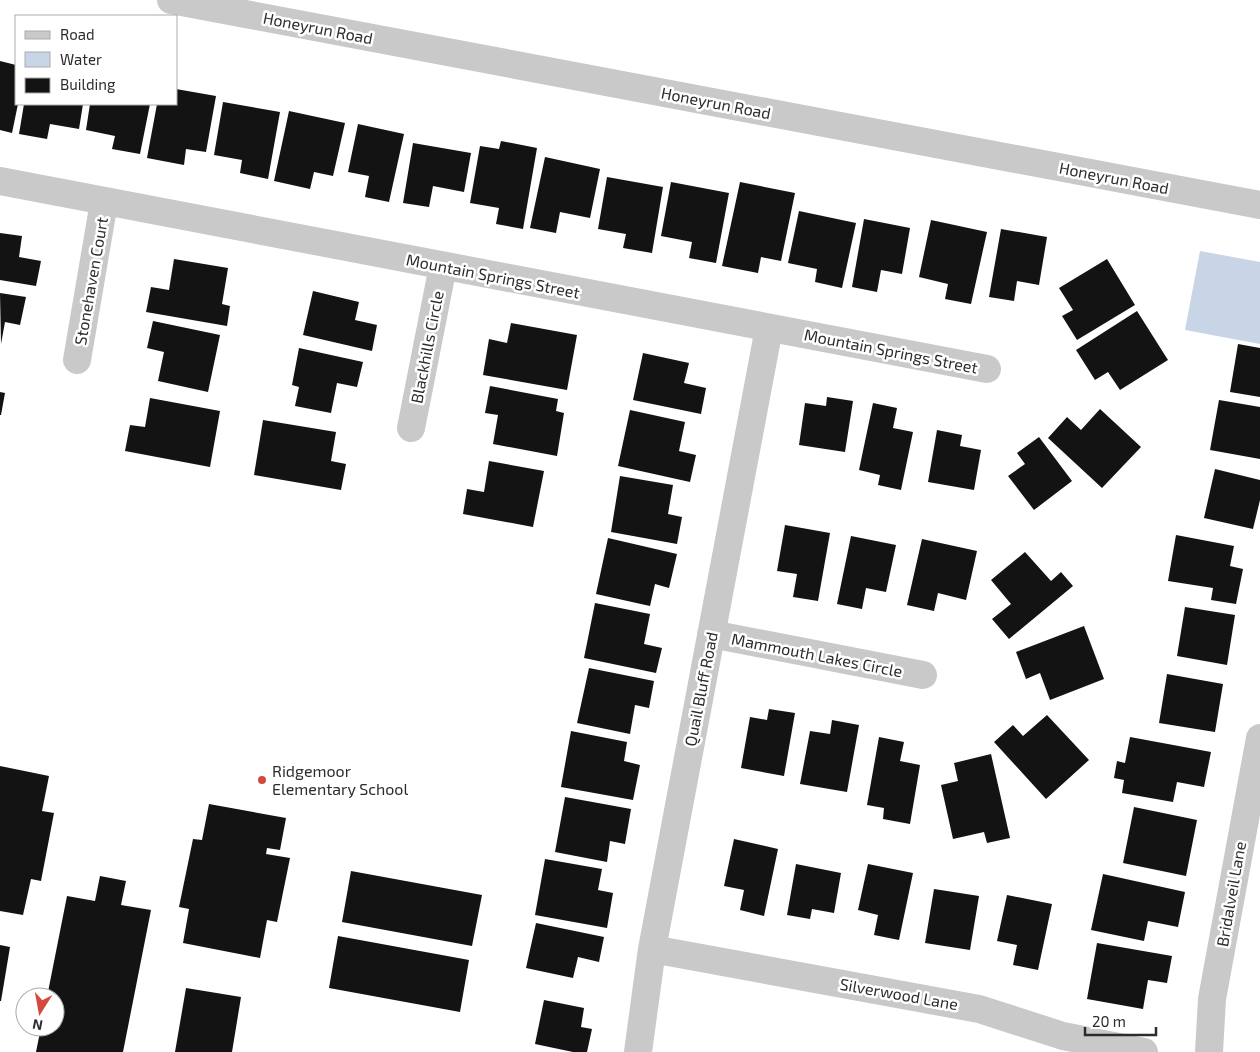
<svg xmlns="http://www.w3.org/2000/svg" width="1260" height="1052" font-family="'Exo 2',sans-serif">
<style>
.water{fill:#c8d5e7}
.building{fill:#131313}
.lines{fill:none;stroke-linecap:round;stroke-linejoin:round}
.minor{stroke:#c9c9c9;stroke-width:28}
.tertiary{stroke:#c9c9c9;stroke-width:28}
.poi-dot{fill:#d34a3d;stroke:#fff;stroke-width:2}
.labels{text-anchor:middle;stroke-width:5;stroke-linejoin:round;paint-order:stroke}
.street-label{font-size:16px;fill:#2c2c2c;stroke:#fff}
.poi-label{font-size:16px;fill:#2c2c2c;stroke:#fff;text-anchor:start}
</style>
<rect width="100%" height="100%" fill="#fff"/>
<!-- water -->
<path class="water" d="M 1200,251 L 1260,262 L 1260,344 L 1185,330 Z"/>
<!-- building -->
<path class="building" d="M 0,61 L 16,65 L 16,104 L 18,104 L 12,133 L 0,130 Z
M 176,89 L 216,96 L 206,152 L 186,149 L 184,165 L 147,158 L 157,104 L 176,104 Z
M 223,102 L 280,112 L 268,179 L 240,173 L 242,160 L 214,155 Z
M 24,104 L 83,104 L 79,129 L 50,124 L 47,139 L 19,134 Z
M 90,104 L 150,104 L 140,154 L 112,149 L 115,136 L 86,130 Z
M 289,111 L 345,123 L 333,176 L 314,172 L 310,189 L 274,181 Z
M 358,124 L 404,134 L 389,202 L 365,197 L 369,176 L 348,172 Z
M 501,141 L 537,148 L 523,229 L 496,224 L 499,208 L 470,203 L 480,146 L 499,149 Z
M 413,143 L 471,153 L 464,192 L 433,186 L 429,207 L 403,203 Z
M 545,157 L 600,169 L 590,218 L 560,212 L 556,233 L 530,228 Z
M 607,177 L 663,187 L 652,253 L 623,248 L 626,234 L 598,229 Z
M 671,182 L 729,193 L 716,263 L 689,258 L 692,242 L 661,236 Z
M 740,182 L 795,193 L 781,261 L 761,257 L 758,273 L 722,266 Z
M 799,211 L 856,223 L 842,288 L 815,282 L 817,269 L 788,263 Z
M 864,219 L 910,228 L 902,274 L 881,270 L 877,292 L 852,287 Z
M 931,220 L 987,232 L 971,304 L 945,299 L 948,284 L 919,277 Z
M 1001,229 L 1047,237 L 1039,285 L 1017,281 L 1014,301 L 989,297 Z
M 0,233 L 22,236 L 19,257 L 41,261 L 36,286 L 0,280 Z
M 174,259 L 228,268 L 222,304 L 230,306 L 227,326 L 146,312 L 151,287 L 169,290 Z
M 1107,259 L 1135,305 L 1077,340 L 1062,316 L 1073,310 L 1059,288 Z
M 313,291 L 359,302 L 355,320 L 377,325 L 372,351 L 303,335 Z
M 0,293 L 26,297 L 20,325 L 5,322 L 1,344 Z
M 1137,311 L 1168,360 L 1120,390 L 1108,372 L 1095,380 L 1076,350 Z
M 153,321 L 220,335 L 208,392 L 158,381 L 164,352 L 147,348 Z
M 511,323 L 577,335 L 567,390 L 483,375 L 489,339 L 507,343 Z
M 1238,344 L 1260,348 L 1260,397 L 1230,392 Z
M 299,348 L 363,362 L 357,387 L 337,383 L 331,413 L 295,406 L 299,387 L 292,385 Z
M 643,353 L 689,363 L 684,383 L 706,388 L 701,414 L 633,400 Z
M 490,386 L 558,399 L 556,411 L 564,413 L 557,456 L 493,444 L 498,415 L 485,413 Z
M 0,392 L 5,393 L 1,415 L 0,415 Z
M 827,397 L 853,401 L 845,452 L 799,445 L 805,403 L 826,406 Z
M 150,398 L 220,411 L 210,467 L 125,451 L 130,425 L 145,427 Z
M 1219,400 L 1260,407 L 1260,459 L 1210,450 Z
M 873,403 L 897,408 L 893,428 L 913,432 L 901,490 L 878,485 L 880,475 L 859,470 Z
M 1100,409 L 1141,447 L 1102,488 L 1048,438 L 1067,417 L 1081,430 Z
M 630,410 L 685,422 L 679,451 L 696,455 L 690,482 L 618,466 Z
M 263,420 L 336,432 L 331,461 L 346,464 L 341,490 L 254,475 Z
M 937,430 L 962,435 L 960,446 L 981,450 L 974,490 L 928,482 Z
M 1039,437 L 1072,481 L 1034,510 L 1008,476 L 1025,464 L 1017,453 Z
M 489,461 L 544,471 L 533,527 L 463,514 L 467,489 L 484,492 Z
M 1215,469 L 1260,480 L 1260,500 L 1253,529 L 1204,518 Z
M 620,476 L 673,485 L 668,514 L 682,517 L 677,544 L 611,532 Z
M 785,525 L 830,533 L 818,601 L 793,597 L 797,574 L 777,571 Z
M 1176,535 L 1234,546 L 1230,566 L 1243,569 L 1236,604 L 1211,600 L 1213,588 L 1168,581 Z
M 851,536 L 896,545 L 886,592 L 866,588 L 862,609 L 837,604 Z
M 608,538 L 677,554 L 669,588 L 655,584 L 650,606 L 596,594 Z
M 922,539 L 977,551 L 966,600 L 938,593 L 934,611 L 907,605 Z
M 1025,552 L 1051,581 L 1061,572 L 1073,586 L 1009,639 L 992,619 L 1011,604 L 991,580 Z
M 595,603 L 650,614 L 644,644 L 662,648 L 656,673 L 584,658 Z
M 1185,607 L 1235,615 L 1227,665 L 1177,656 Z
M 1084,626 L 1104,679 L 1050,700 L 1040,673 L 1026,679 L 1016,652 Z
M 589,668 L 654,681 L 649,708 L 635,705 L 630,734 L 577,723 Z
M 1167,674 L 1223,684 L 1215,732 L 1159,723 Z
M 769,709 L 795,713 L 784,776 L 741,768 L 750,717 L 767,720 Z
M 1047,715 L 1089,760 L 1046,799 L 994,742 L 1013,725 L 1023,736 Z
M 832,720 L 859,725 L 847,792 L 800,784 L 810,731 L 830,734 Z
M 571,731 L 627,742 L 624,761 L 640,765 L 633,800 L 561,787 Z
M 879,737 L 904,742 L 900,761 L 920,765 L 910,824 L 883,819 L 884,808 L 867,805 Z
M 1130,737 L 1211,752 L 1204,787 L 1177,782 L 1173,802 L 1122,793 L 1124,780 L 1114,778 L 1117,761 L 1125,763 Z
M 991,754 L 1010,838 L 987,843 L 984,832 L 953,839 L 941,785 L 958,781 L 954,763 Z
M 0,766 L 49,776 L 42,811 L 54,813 L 41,881 L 31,879 L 23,915 L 0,911 Z
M 565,797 L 631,809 L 625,844 L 610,841 L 607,862 L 555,852 Z
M 209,804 L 286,818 L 280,850 L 267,848 L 266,854 L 290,858 L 277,922 L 267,920 L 260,958 L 183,943 L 189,909 L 179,907 L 193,839 L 202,840 Z
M 1134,807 L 1197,820 L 1186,876 L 1123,863 Z
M 734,839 L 778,849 L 764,916 L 740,910 L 744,890 L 724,886 Z
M 545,859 L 602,869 L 598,890 L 613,893 L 607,928 L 535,915 Z
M 796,864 L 841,873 L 834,913 L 812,909 L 810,919 L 787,915 Z
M 868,864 L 913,873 L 899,940 L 874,935 L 878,915 L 858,910 Z
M 351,871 L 482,895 L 472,946 L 342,922 Z
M 1103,874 L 1185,892 L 1178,927 L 1148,921 L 1144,941 L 1091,930 Z
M 100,876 L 126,881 L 121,905 L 151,910 L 123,1052 L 36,1052 L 41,1027 L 55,1027 L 55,997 L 47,997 L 67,896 L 95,901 Z
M 934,889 L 979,896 L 970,950 L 925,943 Z
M 1007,895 L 1052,904 L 1038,970 L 1013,965 L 1017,945 L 997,941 Z
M 536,923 L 604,937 L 599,962 L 578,957 L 573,978 L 526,968 Z
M 338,936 L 469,960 L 460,1012 L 329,988 Z
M 1097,943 L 1172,956 L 1167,983 L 1148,980 L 1143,1009 L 1087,999 Z
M 0,945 L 10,947 L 1,1001 L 0,1001 Z
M 186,988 L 241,997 L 232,1052 L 175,1052 Z
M 544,1000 L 584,1008 L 581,1027 L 592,1029 L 587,1052 L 573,1052 L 535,1044 Z"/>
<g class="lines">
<!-- minor -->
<path class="minor" d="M 0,181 L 987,369
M 77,360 L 104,202
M 411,428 L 443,266
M 711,634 L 923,675
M 652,949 L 979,1009 L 1063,1036 L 1144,1052
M 638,1052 L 652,949 L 769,328
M 1209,1052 L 1212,999 L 1260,738"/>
<!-- tertiary -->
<path class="tertiary" d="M 171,0 L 1260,205"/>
</g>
<!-- markers -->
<circle class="poi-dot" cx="262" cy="780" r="5"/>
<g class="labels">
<!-- street labels -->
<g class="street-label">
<text transform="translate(318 28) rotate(11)" y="6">Honeyrun Road</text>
<text transform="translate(716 103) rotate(11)" y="6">Honeyrun Road</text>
<text transform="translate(1114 178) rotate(11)" y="6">Honeyrun Road</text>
<text transform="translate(493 276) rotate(11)" y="6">Mountain Springs Street</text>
<text transform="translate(91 281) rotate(-80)" y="6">Stonehaven Court</text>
<text transform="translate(427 347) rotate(-79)" y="6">Blackhills Circle</text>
<text transform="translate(891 351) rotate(11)" y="6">Mountain Springs Street</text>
<text transform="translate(817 655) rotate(11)" y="6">Mammouth Lakes Circle</text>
<text transform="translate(701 689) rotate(-79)" y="6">Quail Bluff Road</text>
<text transform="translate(1231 894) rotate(-80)" y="6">Bridalveil Lane</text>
<text transform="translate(899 994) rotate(10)" y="6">Silverwood Lane</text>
</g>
<!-- poi labels -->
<g class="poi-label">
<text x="272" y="777">Ridgemoor<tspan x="272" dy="18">Elementary School</tspan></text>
</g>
</g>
<!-- legend -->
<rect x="15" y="15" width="162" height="90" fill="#ffffff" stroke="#ababab"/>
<rect x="25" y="31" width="25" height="8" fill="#c9c9c9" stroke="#ababab"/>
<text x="60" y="40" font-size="15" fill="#2c2c2c">Road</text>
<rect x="25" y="52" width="25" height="15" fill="#c8d5e7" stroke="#ababab"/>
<text x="60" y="65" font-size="15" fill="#2c2c2c">Water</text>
<rect x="25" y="78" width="25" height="15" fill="#131313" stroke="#ababab"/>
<text x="60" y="90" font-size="15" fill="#2c2c2c">Building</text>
<!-- north arrow -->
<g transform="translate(40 1012) rotate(191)"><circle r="24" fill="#ffffff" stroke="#ababab"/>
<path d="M0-4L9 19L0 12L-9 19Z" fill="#d34a3d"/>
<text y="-8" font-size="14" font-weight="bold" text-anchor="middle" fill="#2c2c2c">N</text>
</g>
<!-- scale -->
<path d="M1085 1027v8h71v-8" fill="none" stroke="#2c2c2c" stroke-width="2.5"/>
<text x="1092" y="1027" font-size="15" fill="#2c2c2c" stroke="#ffffff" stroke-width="4" paint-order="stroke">20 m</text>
</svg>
